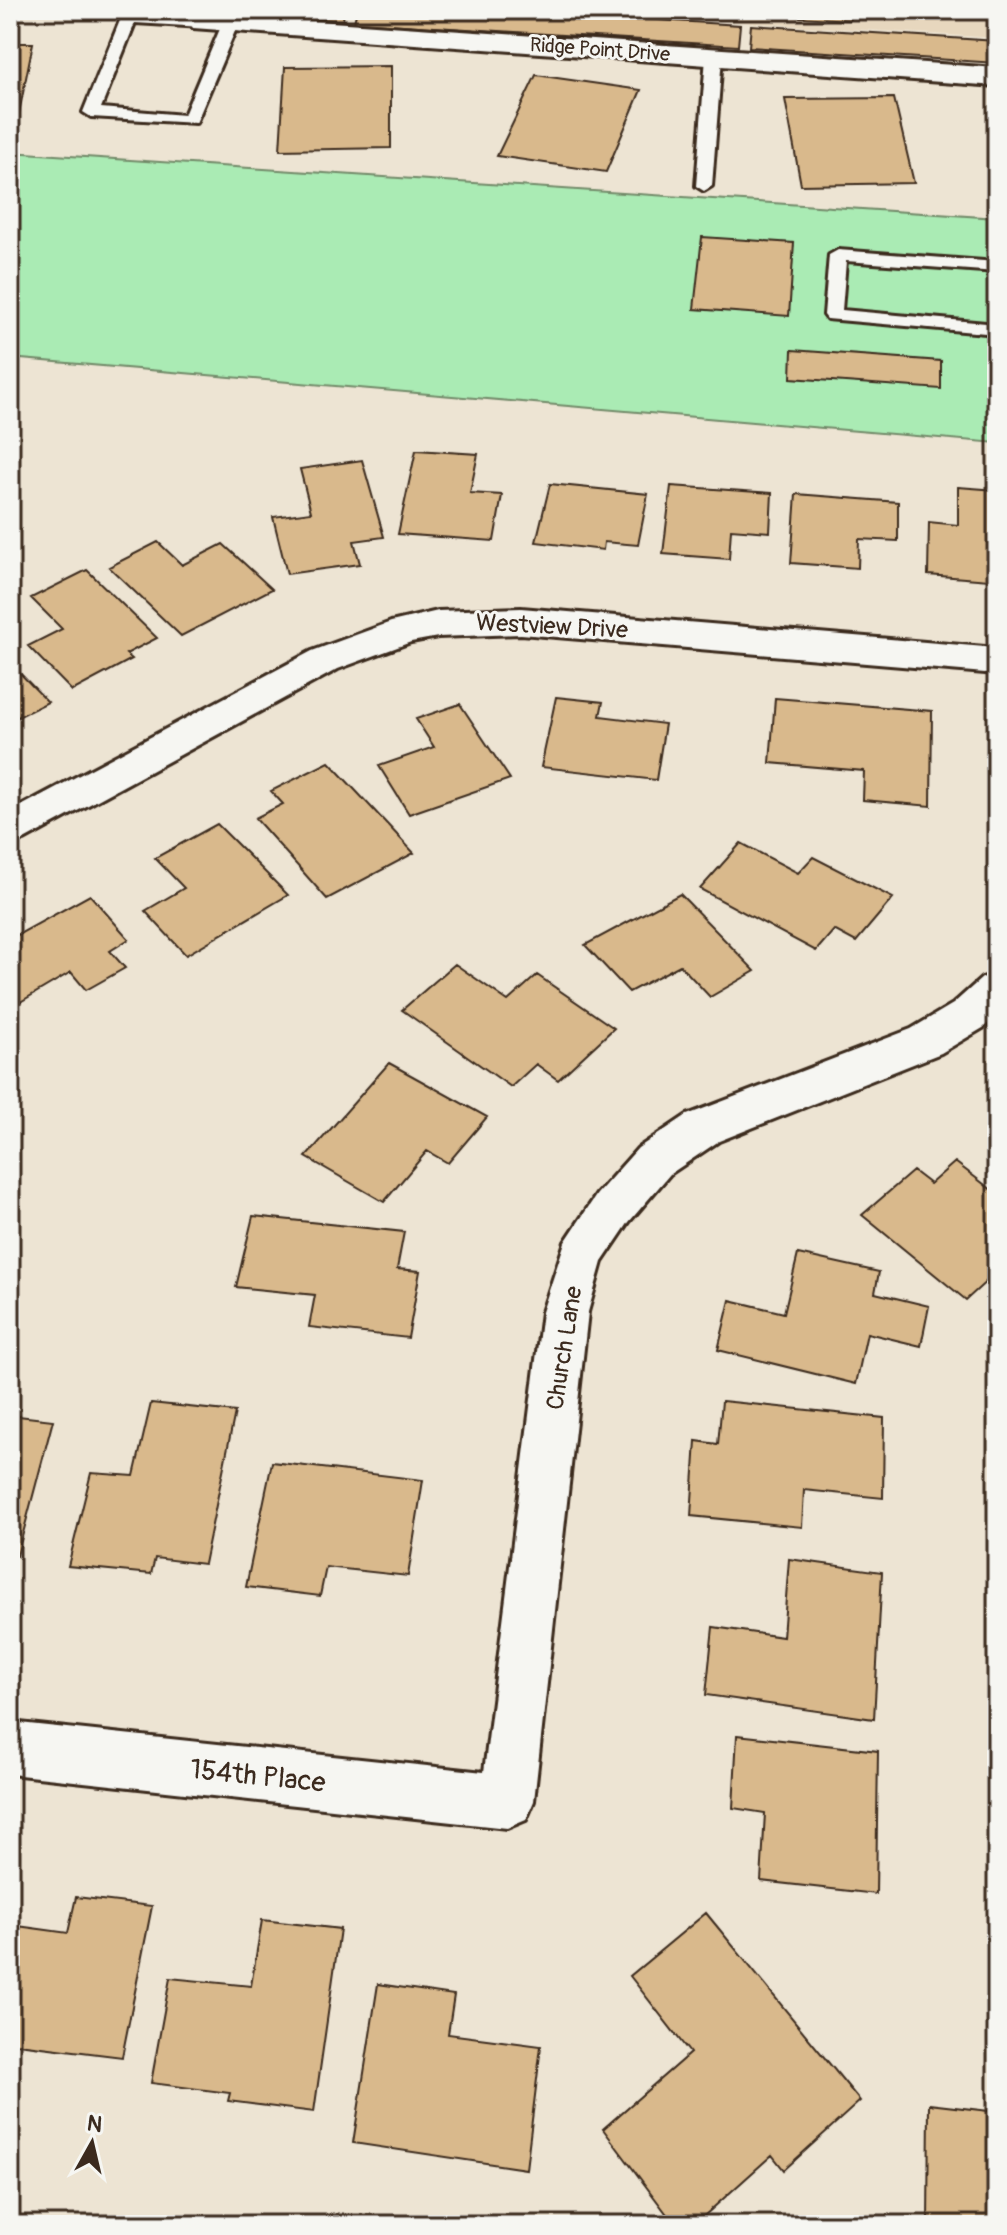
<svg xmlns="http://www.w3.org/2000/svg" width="1007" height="2235" font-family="Pangolin,sans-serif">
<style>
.built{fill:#e7d7be}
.green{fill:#aaebb4;stroke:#728a69;stroke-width:2}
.building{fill:#d9b98c;stroke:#3b2a1e;stroke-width:2}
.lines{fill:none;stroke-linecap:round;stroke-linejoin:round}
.service-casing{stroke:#3b2a1e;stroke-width:6}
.minor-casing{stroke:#3b2a1e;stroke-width:6}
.service{fill:#f6f6f2;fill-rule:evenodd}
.minor{fill:#f6f6f2;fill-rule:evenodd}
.labels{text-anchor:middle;stroke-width:6;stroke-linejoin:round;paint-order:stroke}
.far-street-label{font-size:20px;fill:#3b2a1e;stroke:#f6f6f2}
.street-label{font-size:24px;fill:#3b2a1e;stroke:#f6f6f2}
.near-street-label{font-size:28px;fill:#3b2a1e;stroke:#f6f6f2}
</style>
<rect width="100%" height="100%" fill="#ede4d3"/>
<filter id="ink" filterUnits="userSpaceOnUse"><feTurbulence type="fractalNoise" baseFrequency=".0125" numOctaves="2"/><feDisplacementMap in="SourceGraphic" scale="16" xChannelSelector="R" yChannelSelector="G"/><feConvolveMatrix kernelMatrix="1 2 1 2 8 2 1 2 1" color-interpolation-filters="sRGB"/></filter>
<g filter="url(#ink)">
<!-- built -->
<path class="built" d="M 545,10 L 997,10 L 997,38 Z"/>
<!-- green -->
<path class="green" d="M 10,152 L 997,218 L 997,443 L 10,358 Z"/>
<!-- building -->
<path class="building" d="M 163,10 L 346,10 L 342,21 Z
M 357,10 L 496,10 L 740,25 L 738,46 L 354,22 Z
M 680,10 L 850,10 L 850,20 Z
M 751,25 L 997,41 L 997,63 L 749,47 Z
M 10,43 L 33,43 L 17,123 L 10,123 Z
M 391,66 L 391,148 L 280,150 L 285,67 Z
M 536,75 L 641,90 L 606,172 L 497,156 Z
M 894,98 L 914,183 L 801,185 L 785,99 Z
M 702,237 L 794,243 L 789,316 L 694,309 Z
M 792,350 L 941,361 L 941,389 L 791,378 Z
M 416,450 L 478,454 L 470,493 L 502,495 L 494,541 L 398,534 Z
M 362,460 L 384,537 L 354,541 L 360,564 L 287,574 L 273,517 L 311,512 L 300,469 Z
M 550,484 L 648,494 L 638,545 L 604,542 L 603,550 L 536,542 Z
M 671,486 L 772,493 L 770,532 L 731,529 L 729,559 L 663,554 Z
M 958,487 L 997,490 L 997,569 L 989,568 L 989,580 L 928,575 L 929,522 L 958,525 Z
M 796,494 L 898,502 L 898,541 L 859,539 L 858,568 L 791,563 Z
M 158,542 L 182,565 L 223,544 L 272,589 L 181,636 L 109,567 Z
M 87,570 L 157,638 L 126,654 L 132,659 L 72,691 L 28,646 L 62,629 L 31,598 Z
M 10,663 L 48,702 L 10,721 Z
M 556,697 L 603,702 L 600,716 L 665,724 L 656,780 L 541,767 Z
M 775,698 L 932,711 L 931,806 L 863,800 L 864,771 L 770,763 Z
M 460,704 L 510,779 L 409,814 L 379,766 L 434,747 L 416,719 Z
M 329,762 L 414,853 L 327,899 L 255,818 L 283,804 L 271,791 Z
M 217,824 L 288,895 L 186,955 L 145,911 L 184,888 L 155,858 Z
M 741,843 L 798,873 L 813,857 L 893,898 L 856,942 L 834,930 L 816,951 L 700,889 Z
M 680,894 L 755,971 L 710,997 L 680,965 L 629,992 L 585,945 Z
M 90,895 L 129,939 L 110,951 L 125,968 L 86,990 L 71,972 L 10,1008 L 10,939 Z
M 455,964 L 508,1001 L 537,975 L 614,1028 L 558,1080 L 536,1064 L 511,1087 L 402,1010 Z
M 389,1063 L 487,1117 L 448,1163 L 427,1151 L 384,1202 L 306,1157 Z
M 955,1162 L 997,1194 L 997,1283 L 990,1278 L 966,1300 L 862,1215 L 913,1171 L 930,1184 Z
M 253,1216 L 404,1232 L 397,1269 L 420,1271 L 408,1338 L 309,1327 L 315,1295 L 236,1287 Z
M 798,1254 L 879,1272 L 875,1293 L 929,1306 L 921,1346 L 867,1333 L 856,1384 L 718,1350 L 730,1300 L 784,1313 Z
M 722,1401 L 884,1418 L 883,1498 L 804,1490 L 802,1527 L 691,1516 L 696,1441 L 718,1444 Z
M 151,1403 L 235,1412 L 204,1564 L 155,1558 L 151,1574 L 68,1566 L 91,1473 L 134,1476 Z
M 10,1415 L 53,1420 L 17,1556 L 10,1556 Z
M 272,1462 L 423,1480 L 408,1576 L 326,1567 L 320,1596 L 246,1587 Z
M 789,1559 L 882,1572 L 874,1719 L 706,1695 L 713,1627 L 783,1637 Z
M 737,1735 L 878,1751 L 876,1894 L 761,1881 L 765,1813 L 733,1808 Z
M 76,1897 L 152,1906 L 122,2057 L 10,2043 L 10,1925 L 68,1933 Z
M 706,1913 L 860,2101 L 784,2170 L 772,2155 L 694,2225 L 675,2225 L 603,2129 L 690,2053 L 630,1976 Z
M 262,1920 L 340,1929 L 314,2112 L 228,2101 L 230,2093 L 151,2083 L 170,1978 L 251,1986 Z
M 378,1984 L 454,1995 L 448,2034 L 541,2046 L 526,2169 L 353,2143 Z
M 929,2104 L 997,2112 L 997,2225 L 928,2225 Z"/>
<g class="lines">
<!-- service casing -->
<g class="service-casing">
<path id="service" d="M 129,13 L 203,17 L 211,22 L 203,27 L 135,23 L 101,108 L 184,115 L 222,24 L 230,19 L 238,24 L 196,123 L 91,117 L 83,112 L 121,18 Z
M 714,52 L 722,57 L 712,186 L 704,191 L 696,186 L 706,57 Z
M 838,250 L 997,262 L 997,272 L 846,261 L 842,310 L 997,324 L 997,334 L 827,319 L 824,315 L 829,255 Z"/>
</g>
<!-- minor casing -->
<g class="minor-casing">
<path id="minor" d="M 203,13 L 997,68 L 997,86 L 193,28 L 189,22 L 193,16 Z
M 521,608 L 997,648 L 997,674 L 521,634 L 438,637 L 411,642 L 338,669 L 24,840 L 10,845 L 10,812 L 312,651 L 391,622 L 438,611 Z
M 997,973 L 997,1015 L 983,1028 L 941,1053 L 719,1141 L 670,1174 L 629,1222 L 602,1262 L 588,1312 L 534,1801 L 526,1820 L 507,1828 L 10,1774 L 10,1722 L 484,1772 L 542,1312 L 565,1242 L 597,1194 L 638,1148 L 687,1115 L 911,1029 L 953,1004 L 982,978 Z"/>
</g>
<!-- service -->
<use href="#service" class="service"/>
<!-- minor -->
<use href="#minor" class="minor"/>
</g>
</g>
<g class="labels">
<!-- far-street labels -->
<g class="far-street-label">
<text transform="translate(600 49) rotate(4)" y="7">Ridge Point Drive</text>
</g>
<!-- street labels -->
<g class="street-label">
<text transform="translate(552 626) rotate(3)" y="8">Westview Drive</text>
<text transform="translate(564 1348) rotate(-81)" y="8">Church Lane</text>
</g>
<!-- near-street labels -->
<g class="near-street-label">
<text transform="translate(258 1775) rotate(6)" y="10">154th Place</text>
</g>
</g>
<!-- margin -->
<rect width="1007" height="2235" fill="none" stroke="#f6f6f2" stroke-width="40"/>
<rect x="20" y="20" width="967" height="2195" fill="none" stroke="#3b2a1e" stroke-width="3" filter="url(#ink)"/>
<!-- north arrow -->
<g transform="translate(92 2143) rotate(8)" stroke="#f6f6f2" stroke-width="6" paint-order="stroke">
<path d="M0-6L14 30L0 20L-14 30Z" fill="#3b2a1e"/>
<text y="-12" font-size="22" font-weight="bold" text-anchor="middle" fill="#3b2a1e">N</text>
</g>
</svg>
